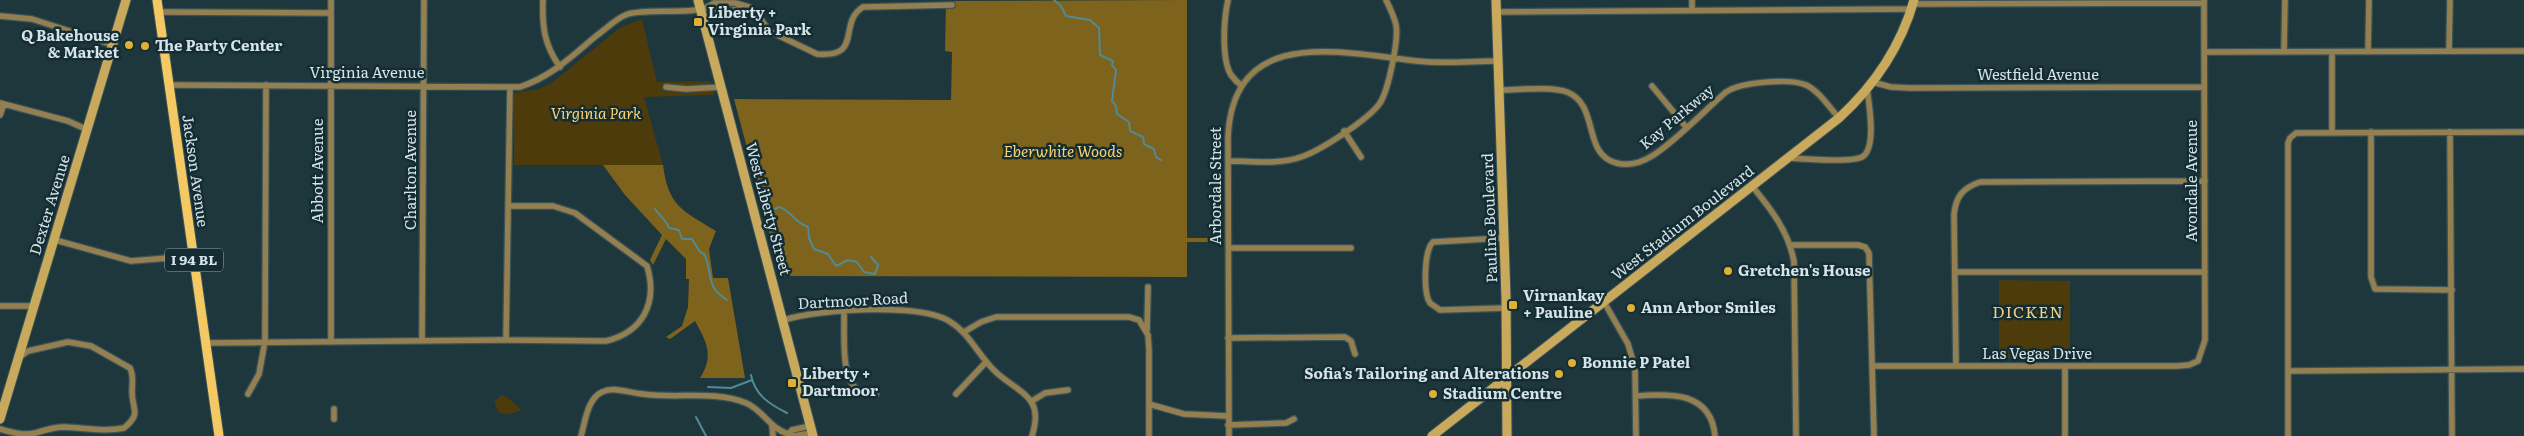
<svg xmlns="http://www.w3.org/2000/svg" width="2524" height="436" font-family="Literata,serif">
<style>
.green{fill:#4d3b0c}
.forest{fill:#7e631c}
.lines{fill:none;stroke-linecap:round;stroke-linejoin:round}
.stream{stroke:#518a97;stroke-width:2}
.street-casing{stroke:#3b5358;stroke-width:8}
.secondary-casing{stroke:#3b5358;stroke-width:11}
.primary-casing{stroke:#3b5358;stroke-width:11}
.street{stroke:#937f50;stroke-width:5.5}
.secondary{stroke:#c9a95b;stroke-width:9}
.primary{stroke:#f4c963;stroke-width:9}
.poi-dot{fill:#dfb034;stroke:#142d33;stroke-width:2}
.labels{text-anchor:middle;stroke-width:5;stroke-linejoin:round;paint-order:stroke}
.shield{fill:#142d33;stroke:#9badb2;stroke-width:1}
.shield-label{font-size:14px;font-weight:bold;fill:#d5e4e8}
.poi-label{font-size:15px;font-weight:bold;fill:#d5e4e8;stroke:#142d33;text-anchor:start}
.street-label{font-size:15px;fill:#d5e4e8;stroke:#142d33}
.park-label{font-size:15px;font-style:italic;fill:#fbd373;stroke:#142d33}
.neighbourhood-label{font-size:16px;letter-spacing:1px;fill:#f1d086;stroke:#142d33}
</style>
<rect width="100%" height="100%" fill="#1e373d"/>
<!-- green -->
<path class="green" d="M 642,19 L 657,82 L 710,81 L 714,95 L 644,97 L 663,165 L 514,165 L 514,93 L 539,89 L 550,84 L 621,27 Z
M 1999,280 L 2070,281 L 2070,358 L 1999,358 Z
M 501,395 L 508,398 L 521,410 L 510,414 L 499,413 L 494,402 Z"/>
<!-- forest -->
<path class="forest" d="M 1187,0 L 1187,238 L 1221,238 L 1221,242 L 1187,242 L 1187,277 L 781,276 L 734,99 L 951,100 L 952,52 L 945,51 L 946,1 Z
M 603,165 L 663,165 C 668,206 683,211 716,231 L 709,249 L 713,278 L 728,278 L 745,378 L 700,378 C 714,356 707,342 695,321 L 670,339 L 666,337 L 682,326 L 688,307 L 689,279 L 686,279 L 686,259 L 666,239 L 653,265 L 650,260 L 662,235 L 625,195 Z"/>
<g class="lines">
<!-- stream -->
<path class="stream" d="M 1054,0 L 1061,6 L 1066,16 L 1090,20 L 1099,28 L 1100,55 L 1113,61 L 1112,65 L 1116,70 L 1112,101 L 1116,106 L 1117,114 L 1129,122 L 1130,131 L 1143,137 L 1144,144 L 1154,149 L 1156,157 L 1161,160
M 655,209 C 659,215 667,221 669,228 L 679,230 L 682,239 L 692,239 L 700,252 L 704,254 C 714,273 704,286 727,300
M 775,209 L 779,207 C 789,209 794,222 808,227 L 809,238 L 814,249 L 828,254 L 836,266 L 848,260 L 857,262 L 864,272 L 875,274 L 878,265 L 871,257
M 751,375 C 755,395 769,404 787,413
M 708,387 L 731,388 L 752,380
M 696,417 L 706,436"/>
<!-- street casing -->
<g class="street-casing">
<path id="street" d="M 543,0 C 542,26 544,45 560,67
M 1228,0 C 1224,18 1221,58 1231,75 C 1234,79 1238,83 1242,86
M 1692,0 L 1692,9
M 1913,4 L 2204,3
M 709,8 C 718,14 736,11 745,6
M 159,12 L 331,13
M 1497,12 L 1912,9
M 0,16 L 32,19 L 113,45
M 2449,51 L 2450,0
M 2205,52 L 2524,51
M 2284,52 L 2285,0
M 2332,52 L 2332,133
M 2368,52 L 2369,0
M 1872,82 L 1891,87 L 1910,88 L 2204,87
M 168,85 L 520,87 C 552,76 571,57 596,36 C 606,29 616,18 628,14 C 650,7 699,17 714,3 L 735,3 L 749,7 L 756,12 L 769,31 L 817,54 C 864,58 837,23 863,7 L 952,5
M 1652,86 L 1686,127
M 666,87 L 686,89 L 722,87
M 1499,90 C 1517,90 1550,86 1567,92 C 1587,100 1588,121 1594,139 C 1602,167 1629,170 1652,156 C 1675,142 1705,110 1726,92 C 1741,82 1789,78 1806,85 C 1819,91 1829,107 1839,118
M 0,103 L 68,121 L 88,130
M 0,115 L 4,104
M 1344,131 L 1361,157
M 2371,132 L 2371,277 L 2375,289 L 2452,290
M 2450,132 L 2452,436
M 1788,158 C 1803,159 1850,163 1862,157 C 1877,149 1869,103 1867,89
M 1229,161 C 1252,161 1279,165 1301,157 C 1320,151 1369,119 1380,103 C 1388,91 1399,40 1396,25 C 1394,16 1390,8 1386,0
M 1752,186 C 1771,209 1789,232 1794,262 L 1796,436
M 1504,238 L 1433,242 C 1424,250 1423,293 1430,303 L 1440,310 L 1506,308
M 55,240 L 131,261 L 193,256
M 1792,245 L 1858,245 L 1865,247 L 1869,253 L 1874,436
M 1229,248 L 1351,248
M 1955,272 L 2205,272
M 1604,302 L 1628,344 L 1635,368 L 1636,436
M 0,306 L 33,306
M 844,312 C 845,331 840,377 857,389 C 863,393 870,393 876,394
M 784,320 C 818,309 919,303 949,321 C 971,334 979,358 998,374 C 1023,395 1044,398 1032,436
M 1147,330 L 1148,287
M 964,332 L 981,322 L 996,317 L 1129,317 L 1139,320 L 1148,335 L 1149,350 L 1149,436
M 1228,338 L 1345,337 L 1351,341 L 1355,354
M 506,340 L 510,87
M 422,341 L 424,0
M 331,342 L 331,0
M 205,343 L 501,340 L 606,341 C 643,332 658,303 647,266 L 575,213 L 553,206 L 508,206
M 1874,366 L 2177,366 L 2189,365 L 2198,361 L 2205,340 L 2204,0
M 1956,366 L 1954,214 C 1956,196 1963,188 1980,182 L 2205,181
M 2065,367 L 2065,436
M 2288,371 L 2524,369
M 248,394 L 259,374 L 265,341 L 266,85
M 956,394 L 986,362
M 1636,396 C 1671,393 1711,392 1715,436
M 1032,401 L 1045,393 L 1068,390
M 1149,404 L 1184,414 L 1228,416
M 334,409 L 334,419
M 772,425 L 773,436
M 1228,425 L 1286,423 L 1294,419
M 810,426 L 792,430 L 789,434 L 793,436 L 812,433
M 0,429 C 11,432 23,436 35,433 C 45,430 54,427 65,427 C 85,428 104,432 124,428 C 142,413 132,410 132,392 C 132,383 134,376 130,368 L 91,346 L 68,342 L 28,351 L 18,358
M 581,436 C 585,423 587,399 602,392 C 615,386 629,393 643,394 C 676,399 715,390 746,403 C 763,410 771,430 789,434
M 1229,436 L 1228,137 C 1233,24 1343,53 1417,61 C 1443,64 1471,61 1497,61
M 2288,436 L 2288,143 L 2290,138 L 2296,133 L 2524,132"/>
</g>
<!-- secondary casing -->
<g class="secondary-casing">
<path id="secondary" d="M 698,0 L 813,436
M 1496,0 L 1506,298 L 1507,436
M 0,419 L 126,0
M 1432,436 L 1839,118 C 1875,85 1901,46 1914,0"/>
</g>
<!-- primary casing -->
<g class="primary-casing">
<path id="primary" d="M 157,0 L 219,436"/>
</g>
<!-- street -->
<use href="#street" class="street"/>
<!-- secondary -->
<use href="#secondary" class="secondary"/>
<!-- primary -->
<use href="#primary" class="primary"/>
</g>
<!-- markers -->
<g class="poi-dot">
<rect x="693" y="17" width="10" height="10" rx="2.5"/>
<circle cx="129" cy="45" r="5"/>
<circle cx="145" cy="46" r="5"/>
<circle cx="1728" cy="271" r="5"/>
<rect x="1508" y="300" width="10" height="10" rx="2.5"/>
<circle cx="1631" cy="308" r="5"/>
<circle cx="1572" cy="363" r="5"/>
<circle cx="1559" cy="374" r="5"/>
<rect x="787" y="378" width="10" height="10" rx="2.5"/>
<circle cx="1433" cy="394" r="5"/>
</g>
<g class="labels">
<!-- shield labels -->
<rect class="shield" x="165" y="248.5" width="58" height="23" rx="4"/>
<g class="shield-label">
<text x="194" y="265">I 94 BL</text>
</g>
<!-- poi labels -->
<g class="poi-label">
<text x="708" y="18">Liberty +<tspan x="708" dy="17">Virginia Park</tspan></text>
<text x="119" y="41" text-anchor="end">Q Bakehouse<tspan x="119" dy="17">&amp; Market</tspan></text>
<text x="155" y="51">The Party Center</text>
<text x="1738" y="276">Gretchen's House</text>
<text x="1523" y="301">Virnankay<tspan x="1523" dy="17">+ Pauline</tspan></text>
<text x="1641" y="313">Ann Arbor Smiles</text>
<text x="1582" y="368">Bonnie P Patel</text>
<text x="802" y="379">Liberty +<tspan x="802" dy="17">Dartmoor</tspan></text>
<text x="1549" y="379" text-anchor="end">Sofia’s Tailoring and Alterations</text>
<text x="1443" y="399">Stadium Centre</text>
</g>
<!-- street labels -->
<g class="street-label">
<text x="367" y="78">Virginia Avenue</text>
<text x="2038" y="80">Westfield Avenue</text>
<text transform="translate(1677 117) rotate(-40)" y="5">Kay Parkway</text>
<text transform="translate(411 170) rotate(-90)" y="5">Charlton Avenue</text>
<text transform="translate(195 171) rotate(82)" y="5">Jackson Avenue</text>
<text transform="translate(318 171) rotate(-90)" y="5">Abbott Avenue</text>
<text transform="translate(2192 181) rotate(-90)" y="5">Avondale Avenue</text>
<text transform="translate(1216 186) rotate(-90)" y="5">Arbordale Street</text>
<text transform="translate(50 205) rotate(-73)" y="5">Dexter Avenue</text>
<text transform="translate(768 209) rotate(75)" y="5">West Liberty Street</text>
<text transform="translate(1490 218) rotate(-92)" y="5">Pauline Boulevard</text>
<text transform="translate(1683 223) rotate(-38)" y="5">West Stadium Boulevard</text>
<text transform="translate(853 301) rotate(-3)" y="5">Dartmoor Road</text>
<text x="2037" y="359">Las Vegas Drive</text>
</g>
<!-- park labels -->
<g class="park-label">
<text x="596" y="119">Virginia Park</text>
<text x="1063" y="157">Eberwhite Woods</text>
</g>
<!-- neighbourhood labels -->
<g class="neighbourhood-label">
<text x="2028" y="318">DICKEN</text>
</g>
</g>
</svg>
